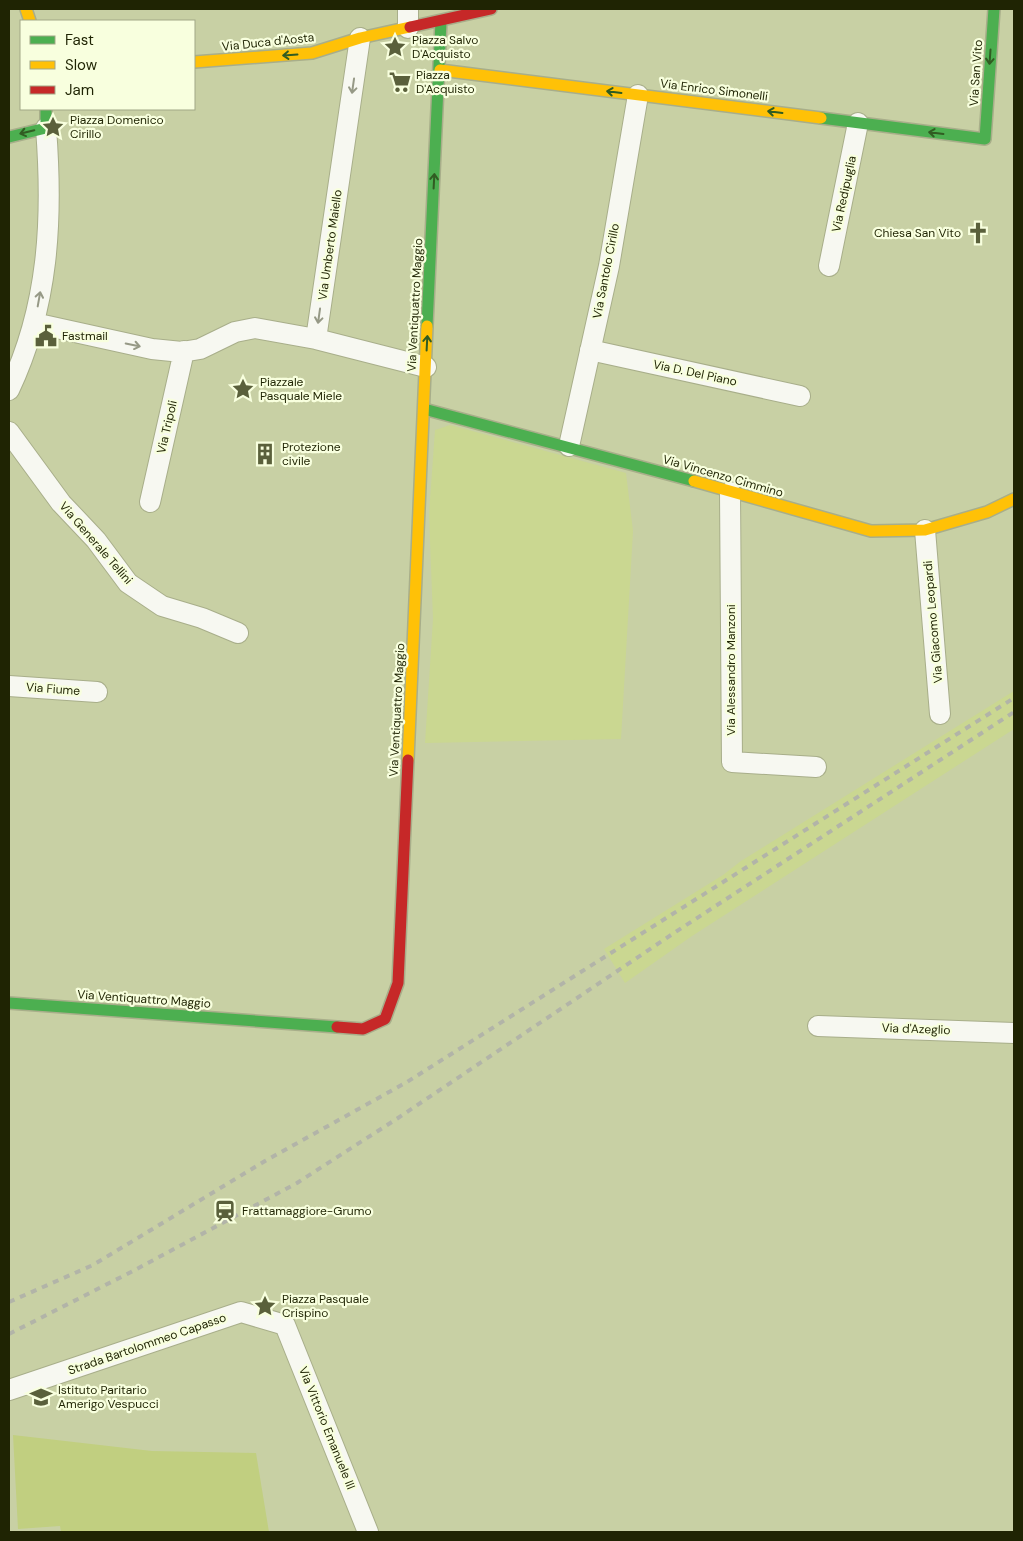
<svg xmlns="http://www.w3.org/2000/svg" width="1023" height="1541" font-family="'DM Sans',sans-serif">
<style>
.built{fill:#cad791}
.green{fill:#c1cf80}
.lines{fill:none;stroke-linecap:round;stroke-linejoin:round}
.street-casing{stroke:#a8ae8a;stroke-width:22}
.fast-casing{stroke:#a8ae8a;stroke-width:14}
.slow-casing{stroke:#a8ae8a;stroke-width:14}
.jam-casing{stroke:#a8ae8a;stroke-width:14}
.street{stroke:#f7f8f1;stroke-width:20}
.fast{stroke:#4caf50;stroke-width:11}
.slow{stroke:#ffc107;stroke-width:11}
.jam{stroke:#c62828;stroke-width:11}
.rail{stroke:#b2b4a8;stroke-width:4;stroke-dasharray:6 6;stroke-linecap:butt}
.oneway{stroke:#315c22}
.oneway2{stroke:#969986}
.labels{text-anchor:middle;stroke-width:4.5;stroke-linejoin:round;paint-order:stroke}
.poi-label{font-size:12px;fill:#1f2403;stroke:#f8ffde;text-anchor:start}
.street-label{font-size:12px;fill:#1f2403;stroke:#f8ffde}
</style>
<rect width="100%" height="100%" fill="#c8d0a4"/>
<!-- built -->
<path class="built" d="M 450,425 L 626,473 L 633,531 L 621,739 L 425,743 L 433,619 L 429,514 L 435,430 Z
M 1014,691 L 1014,729 L 692,936 L 625,983 L 604,949 L 723,875 L 741,861 Z"/>
<!-- green -->
<path class="green" d="M 13,1435 L 152,1451 L 256,1453 L 269,1532 L 61,1532 L 60,1526 L 18,1529 Z"/>
<g class="lines">
<!-- street casing -->
<g class="street-casing">
<path id="street" d="M 408,28 L 408,9
M 360,38 L 316,339 L 426,367
M 829,266 L 858,123
M 34,323 L 152,349 L 182,352 L 200,349 L 235,332 L 255,328 L 316,339
M 590,350 L 800,396
M 9,390 C 49,306 53,219 46,128
M 9,432 L 61,503 L 96,540 L 128,583 L 162,606 L 202,618 L 238,633
M 569,446 L 609,266 L 638,95
M 730,492 L 732,762 L 816,767
M 150,502 L 184,351
M 925,530 L 940,714
M 9,686 L 97,692
M 818,1026 L 1014,1033
M 9,1390 L 241,1312 L 285,1325 L 368,1532"/>
</g>
<!-- fast casing -->
<g class="fast-casing">
<path id="fast" d="M 821,118 L 985,139 L 994,9
M 9,137 L 46,128 L 46,109
M 427,326 L 441,21
M 424,409 L 694,481
M 9,1003 L 337,1027"/>
</g>
<!-- slow casing -->
<g class="slow-casing">
<path id="slow" d="M 26,9 L 30,21
M 194,62 L 312,53 L 360,38 L 410,27
M 440,70 L 821,118
M 694,481 L 871,531 L 925,530 L 987,512 L 1014,499
M 408,760 L 427,326"/>
</g>
<!-- jam casing -->
<g class="jam-casing">
<path id="jam" d="M 410,27 L 491,9
M 337,1027 L 363,1029 L 385,1019 L 398,983 L 408,760"/>
</g>
<!-- street -->
<use href="#street" class="street"/>
<!-- fast -->
<use href="#fast" class="fast"/>
<!-- slow -->
<use href="#slow" class="slow"/>
<!-- jam -->
<use href="#jam" class="jam"/>
<!-- rail -->
<path class="rail" d="M 9,1302 L 93,1265 L 265,1161 L 407,1082 L 1014,698
M 9,1334 L 133,1271 L 297,1183 L 398,1118 L 674,933 L 1014,712"/>
</g>
<!-- one-way arrows -->
<defs><path id="oneway-shaft" d="M-6 0H5M1.5-3L5.5 0L1.5 3" fill="none" stroke-width="1.6" stroke-linecap="round" stroke-linejoin="round" transform="scale(1.25)"/></defs>
<g class="oneway">
<use href="#oneway-shaft" transform="translate(290 55) rotate(176)"/>
<use href="#oneway-shaft" transform="translate(990 57) rotate(94)"/>
<use href="#oneway-shaft" transform="translate(614 92) rotate(-173)"/>
<use href="#oneway-shaft" transform="translate(775 112) rotate(-173)"/>
<use href="#oneway-shaft" transform="translate(27 132) rotate(167)"/>
<use href="#oneway-shaft" transform="translate(936 133) rotate(-173)"/>
<use href="#oneway-shaft" transform="translate(434 181) rotate(-87)"/>
<use href="#oneway-shaft" transform="translate(427 343) rotate(-87)"/>
</g>
<g class="oneway2">
<use href="#oneway-shaft" transform="translate(353 86) rotate(98)"/>
<use href="#oneway-shaft" transform="translate(39 299) rotate(-80)"/>
<use href="#oneway-shaft" transform="translate(319 316) rotate(98)"/>
<use href="#oneway-shaft" transform="translate(133 345) rotate(12)"/>
</g>
<!-- icons -->
<defs>
<g id="sight-bare" transform="scale(1.725)"><path d="M0-6L1.8-2.2L6-1.7L2.9 1.2L3.7 5.4L0 3.3L-3.7 5.4L-2.9 1.2L-6-1.7L-1.8-2.2Z" fill="#5a603b" stroke="#f8ffde" stroke-width="2.5" paint-order="stroke"/></g>
<g id="supermarket-bare" transform="scale(1.725)"><path d="M-6-5.5h2.5l.6 2H6L4.5 2H-2.5L-4.4-4H-6ZM-1.5 3.2a1.3 1.3 0 1 0 .1 0ZM3 3.2a1.3 1.3 0 1 0 .1 0Z" fill="#5a603b" stroke="#f8ffde" stroke-width="2.5" paint-order="stroke"/></g>
<g id="church-bare" transform="scale(1.725)"><path d="M-1.2-6h2.4v3.5h3.3v2.4h-3.3V6h-2.4V-.1h-3.3v-2.4h3.3Z" fill="#5a603b" stroke="#f8ffde" stroke-width="2.5" paint-order="stroke"/></g>
<g id="civic-bare" transform="scale(1.725)"><path d="M-.6-6.5H3V-4.5H.6V-3L4-1V1h2V6H-6V1h2V-1L-.6-3ZM-1.2 2.5V6h2.4V2.5Z" fill="#5a603b" stroke="#f8ffde" stroke-width="2.5" paint-order="stroke"/></g>
<g id="building-bare" transform="scale(1.725)"><path d="M-4-6H4V6H1V3H-1V6H-4ZM-2.5-4.3h1.7v1.8h-1.7ZM.8-4.3h1.7v1.8H.8ZM-2.5-1h1.7V.8h-1.7ZM.8-1h1.7V.8H.8Z" fill="#5a603b" stroke="#f8ffde" stroke-width="2.5" paint-order="stroke"/></g>
<g id="station-bare" transform="scale(1.725)"><path d="M-3-6H3Q5-6 5-4V2Q5 4 3 4L4.5 6H3L1.5 4h-3L-3 6H-4.5L-3 4Q-5 4-5 2V-4Q-5-6-3-6ZM-3.5-4v3h7v-3ZM-3.5 1v1.5H-2V1ZM2 1v1.5H3.5V1Z" fill="#5a603b" stroke="#f8ffde" stroke-width="2.5" paint-order="stroke"/></g>
<g id="school-bare" transform="scale(1.725)"><path d="M0-5L7-2L0 1L-7-2ZM-4 1L0 2.5L4 1V4Q0 6-4 4Z" fill="#5a603b" stroke="#f8ffde" stroke-width="2.5" paint-order="stroke"/></g>
</defs>
<g fill-rule="evenodd">
<use href="#sight-bare" x="395" y="47"/>
<use href="#supermarket-bare" x="400" y="82"/>
<use href="#sight-bare" x="53" y="127"/>
<use href="#church-bare" x="978" y="233"/>
<use href="#civic-bare" x="46" y="336"/>
<use href="#sight-bare" x="243" y="389"/>
<use href="#building-bare" x="265" y="454"/>
<use href="#station-bare" x="225" y="1211"/>
<use href="#sight-bare" x="265" y="1306"/>
<use href="#school-bare" x="41" y="1397"/>
</g>
<g class="labels">
<!-- poi labels -->
<g class="poi-label">
<text x="412" y="44">Piazza Salvo<tspan x="412" dy="14">D'Acquisto</tspan></text>
<text x="416" y="79">Piazza<tspan x="416" dy="14">D'Acquisto</tspan></text>
<text x="70" y="124">Piazza Domenico<tspan x="70" dy="14">Cirillo</tspan></text>
<text x="961" y="237" text-anchor="end">Chiesa San Vito</text>
<text x="62" y="340">Fastmail</text>
<text x="260" y="386">Piazzale<tspan x="260" dy="14">Pasquale Miele</tspan></text>
<text x="282" y="451">Protezione<tspan x="282" dy="14">civile</tspan></text>
<text x="242" y="1215">Frattamaggiore-Grumo</text>
<text x="282" y="1303">Piazza Pasquale<tspan x="282" dy="14">Crispino</tspan></text>
<text x="58" y="1394">Istituto Paritario<tspan x="58" dy="14">Amerigo Vespucci</tspan></text>
</g>
<!-- street labels -->
<g class="street-label">
<text transform="translate(268 42) rotate(-6)" y="4">Via Duca d'Aosta</text>
<text transform="translate(976 73) rotate(-86)" y="4">Via San Vito</text>
<text transform="translate(714 90) rotate(7)" y="4">Via Enrico Simonelli</text>
<text transform="translate(844 194) rotate(-78)" y="4">Via Redipuglia</text>
<text transform="translate(330 245) rotate(-82)" y="4">Via Umberto Maiello</text>
<text transform="translate(606 271) rotate(-79)" y="4">Via Santolo Cirillo</text>
<text transform="translate(415 305) rotate(-87)" y="4">Via Ventiquattro Maggio</text>
<text transform="translate(695 373) rotate(12)" y="4">Via D. Del Piano</text>
<text transform="translate(167 427) rotate(-77)" y="4">Via Tripoli</text>
<text transform="translate(723 476) rotate(16)" y="4">Via Vincenzo Cimmino</text>
<text transform="translate(96 543) rotate(49)" y="4">Via Generale Tellini</text>
<text transform="translate(933 622) rotate(-95)" y="4">Via Giacomo Leopardi</text>
<text transform="translate(731 670) rotate(-90)" y="4">Via Alessandro Manzoni</text>
<text transform="translate(53 689) rotate(4)" y="4">Via Fiume</text>
<text transform="translate(397 710) rotate(-87)" y="4">Via Ventiquattro Maggio</text>
<text transform="translate(144 999) rotate(4)" y="4">Via Ventiquattro Maggio</text>
<text transform="translate(916 1029) rotate(2)" y="4">Via d'Azeglio</text>
<text transform="translate(147 1344) rotate(-19)" y="4">Strada Bartolommeo Capasso</text>
<text transform="translate(327 1428) rotate(68)" y="4">Via Vittorio Emanuele III</text>
</g>
</g>
<!-- border -->
<rect width="1023" height="1541" fill="none" stroke="#1f2403" stroke-width="20"/>
<!-- legend -->
<rect x="20" y="20" width="175" height="90" fill="#f8ffde" stroke="#a1a786"/>
<rect x="30" y="36" width="25" height="8" fill="#4caf50" stroke="#a1a786"/>
<text x="65" y="45" font-size="15" fill="#1f2403">Fast</text>
<rect x="30" y="61" width="25" height="8" fill="#ffc107" stroke="#a1a786"/>
<text x="65" y="70" font-size="15" fill="#1f2403">Slow</text>
<rect x="30" y="86" width="25" height="8" fill="#c62828" stroke="#a1a786"/>
<text x="65" y="95" font-size="15" fill="#1f2403">Jam</text>
</svg>
